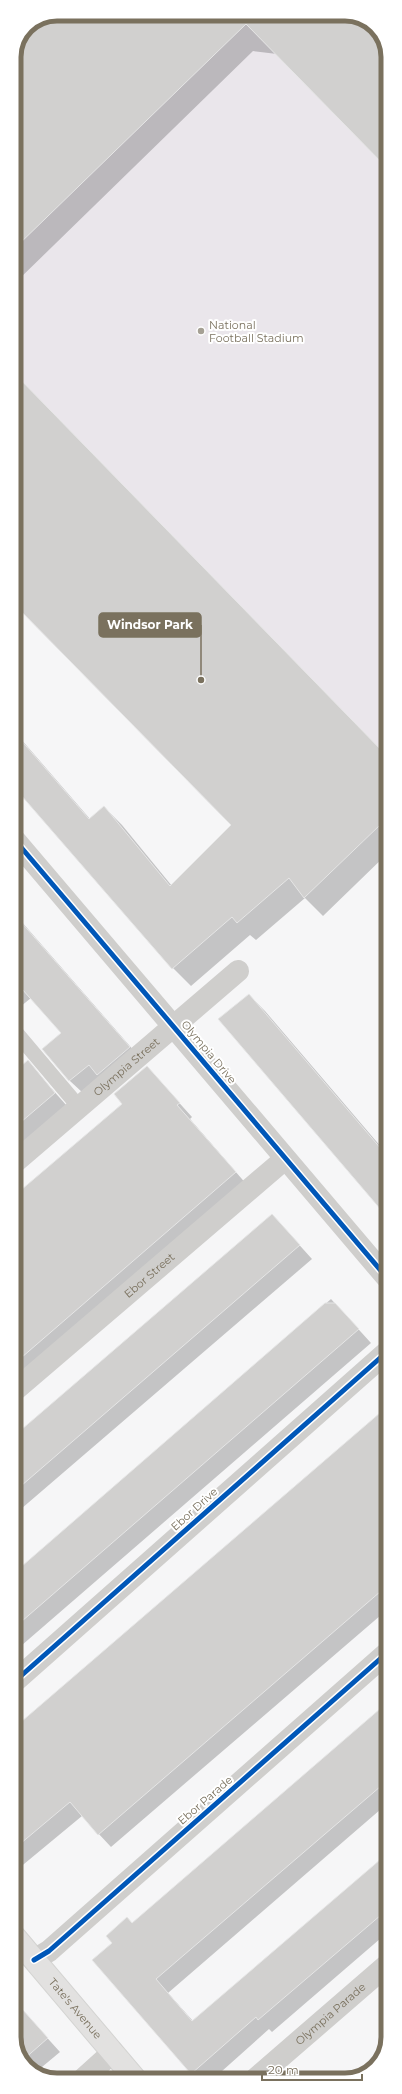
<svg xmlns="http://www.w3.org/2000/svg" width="402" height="2094" font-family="Montserrat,sans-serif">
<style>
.green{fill:#eae6eb}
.shadow{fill:#0003}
.building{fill:#d1d0cf;stroke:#e6e6e6}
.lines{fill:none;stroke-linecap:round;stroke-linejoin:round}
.secondary-casing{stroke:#d4d4d2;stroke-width:24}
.lane{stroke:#cfcecc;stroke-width:15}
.street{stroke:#cfcecc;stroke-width:22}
.secondary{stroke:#e2e1e0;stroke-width:22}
.cycleway-casing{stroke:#fff;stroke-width:8}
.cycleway{stroke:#0057b8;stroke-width:5}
.poi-dot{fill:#a5a094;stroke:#fff;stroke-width:1.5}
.labels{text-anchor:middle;stroke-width:4;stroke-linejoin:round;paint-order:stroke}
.poi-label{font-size:11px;fill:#7a715e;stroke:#fff;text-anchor:start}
.street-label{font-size:11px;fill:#7a715e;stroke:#fff}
.rim{fill:none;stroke:#7a715e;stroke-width:5}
.leader{fill:none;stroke:#7a715e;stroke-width:1.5}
.callout-dot{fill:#7a715e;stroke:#fff;stroke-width:1.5}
.callout{fill:#7a715e;stroke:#7a715e;stroke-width:1.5}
.callout-label{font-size:12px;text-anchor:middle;font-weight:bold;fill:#fff}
</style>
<rect width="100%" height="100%" fill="#f6f6f7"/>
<!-- green -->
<path class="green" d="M 57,14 L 350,14 L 375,26 L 388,51 L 388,824 L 380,825 L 304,898 L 289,878 L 237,923 L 189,867 L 231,825 L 14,604 L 14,57 L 27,26 Z"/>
<!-- shadow -->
<path class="shadow" d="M 57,14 L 350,14 L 375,26 L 388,51 L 277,54 L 253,51 L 14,284 L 14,57 L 27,26 Z
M 14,731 L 90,819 L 104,807 L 122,825 L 172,886 L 232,825 L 388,758 L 388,853 L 323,916 L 305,898 L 256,940 L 250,935 L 191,986 L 173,968 L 14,784 Z
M 14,913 L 142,1060 L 83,1093 L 70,1081 L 43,1049 L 62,1033 L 31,998 L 15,1011 L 14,1009 Z
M 249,995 L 265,1011 L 388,1155 L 388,1216 Z
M 28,1062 L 67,1106 L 14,1152 L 14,1073 Z
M 147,1067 L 192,1117 L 190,1119 L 248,1186 L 14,1388 L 14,1198 L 124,1104 Z
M 285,1229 L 312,1259 L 14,1515 L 14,1438 Z
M 331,1299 L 371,1343 L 14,1652 L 14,1574 Z
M 388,1407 L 388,1609 L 111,1847 L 82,1816 L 18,1869 L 14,1865 L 14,1729 Z
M 388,1703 L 388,1803 L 168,1993 L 193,2021 L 388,1854 L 388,1932 L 272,2032 L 269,2029 L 212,2080 L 198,2080 L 192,2073 L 113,1943 L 132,1924 Z
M 23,2011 L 60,2052 L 36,2072 L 27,2068 L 14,2043 Z"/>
<!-- building -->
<path class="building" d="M 57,14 L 350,14 L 375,26 L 388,51 L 388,169 L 246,24 L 14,249 L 14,57 L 27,26 Z
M 14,373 L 388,757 L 388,824 L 380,825 L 304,898 L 289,878 L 237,923 L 232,917 L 172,969 L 14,787 L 14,732 L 89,819 L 104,806 L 170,886 L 231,825 L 14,604 Z
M 14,914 L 130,1047 L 97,1075 L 89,1065 L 69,1081 L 42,1049 L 61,1033 L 14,980 Z
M 249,994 L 388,1157 L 388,1218 L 218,1019 Z
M 28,1060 L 55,1093 L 14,1128 L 14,1072 Z
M 147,1066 L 180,1103 L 177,1105 L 236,1172 L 14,1364 L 14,1196 L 122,1104 L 114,1094 Z
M 272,1214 L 300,1245 L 14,1492 L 14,1436 Z
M 325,1303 L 335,1303 L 359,1329 L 14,1628 L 14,1573 Z
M 388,1406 L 388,1585 L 98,1835 L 70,1802 L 14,1849 L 14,1728 Z
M 388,1702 L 388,1780 L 156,1979 L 192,2021 L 388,1853 L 388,1909 L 258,2020 L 256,2017 L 191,2074 L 92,1960 L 112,1943 L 106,1936 L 127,1917 L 132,1923 Z
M 14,2000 L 48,2038 L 23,2060 L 14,2043 Z"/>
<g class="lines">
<!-- secondary casing -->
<g class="secondary-casing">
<g id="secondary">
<path id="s4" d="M 14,1936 L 136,2080"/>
</g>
</g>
<!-- lane -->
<path class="lane" d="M 14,1030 L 79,1107"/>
<!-- street -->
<g class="street">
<path d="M 14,839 L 388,1279"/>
<path id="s1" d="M 14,1163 L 238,971"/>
<path id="s2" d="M 14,1391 L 285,1159"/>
<path d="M 14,1682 L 388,1351"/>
<path d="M 34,1960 L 49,1951 L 388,1652"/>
<path d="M 82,2080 L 113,2052"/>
<path id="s3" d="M 254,2080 L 388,1964"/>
</g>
<!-- secondary -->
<use href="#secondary" class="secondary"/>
<!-- cycleway casing -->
<g class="cycleway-casing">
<path id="cycleway" d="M 14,839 L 388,1279
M 14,1682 L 388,1351
M 34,1960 L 49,1951 L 388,1652"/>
</g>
<!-- cycleway -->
<use href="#cycleway" class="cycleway"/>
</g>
<!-- markers -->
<circle class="poi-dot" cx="201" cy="331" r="4"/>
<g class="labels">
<!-- poi labels -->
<g class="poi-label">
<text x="209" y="329">National<tspan x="209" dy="13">Football Stadium</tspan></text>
</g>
<!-- street labels -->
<g class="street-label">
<text transform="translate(209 1052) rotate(50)" y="4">Olympia Drive</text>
<text dy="4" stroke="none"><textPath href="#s1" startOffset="148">Olympia Street</textPath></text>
<text dy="4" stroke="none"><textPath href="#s2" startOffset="178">Ebor Street</textPath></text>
<text transform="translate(194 1509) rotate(-42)" y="4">Ebor Drive</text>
<text transform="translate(205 1800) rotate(-41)" y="4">Ebor Parade</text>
<text dy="4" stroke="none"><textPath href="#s4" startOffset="95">Tate's Avenue</textPath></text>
<text dy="4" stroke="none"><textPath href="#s3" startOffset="101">Olympia Parade</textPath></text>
</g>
</g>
<!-- crop -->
<path d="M0 0H402V2094H0ZM57 21H345A36 36 0 0 1 381 57V2037A36 36 0 0 1 345 2073H57A36 36 0 0 1 21 2037V57A36 36 0 0 1 57 21Z" fill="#fff" fill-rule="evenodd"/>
<path class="rim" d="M57 21H345A36 36 0 0 1 381 57V2037A36 36 0 0 1 345 2073H57A36 36 0 0 1 21 2037V57A36 36 0 0 1 57 21Z"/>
<!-- callouts -->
<path class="leader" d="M201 680L201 625"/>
<circle class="callout-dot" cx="201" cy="680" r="4"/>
<rect class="callout" x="99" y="613" width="102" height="24" rx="4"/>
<g class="callout-label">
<text x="150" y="629">Windsor Park</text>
</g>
<!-- scale -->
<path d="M262 2074v6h100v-6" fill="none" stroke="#7a715e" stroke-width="2"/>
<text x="268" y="2074" font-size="12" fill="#7a715e" stroke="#ffffff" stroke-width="3" paint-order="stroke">20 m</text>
</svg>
